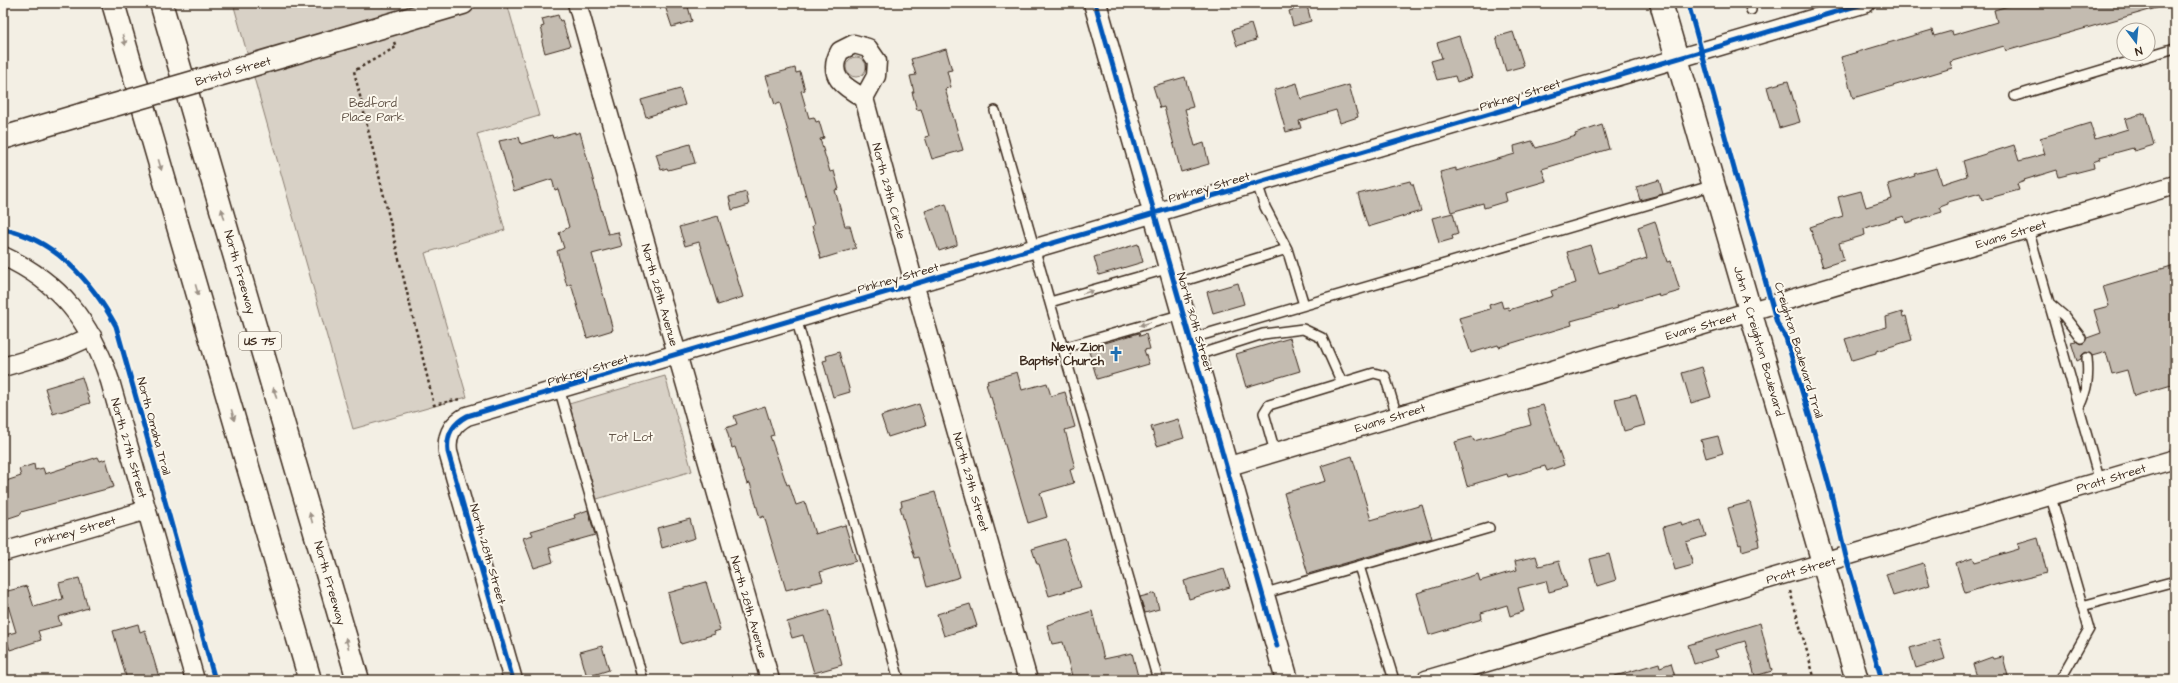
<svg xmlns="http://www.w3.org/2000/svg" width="2178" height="683" font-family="'Architects Daughter',sans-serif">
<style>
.green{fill:#d8d1c6;stroke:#8a7e72}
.building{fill:#c3bbb0;stroke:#3b2a1e}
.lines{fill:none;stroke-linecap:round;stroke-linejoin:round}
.service-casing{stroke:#3b2a1e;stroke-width:12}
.minor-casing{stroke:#3b2a1e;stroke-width:21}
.tertiary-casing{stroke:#3b2a1e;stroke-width:25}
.secondary-casing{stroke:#3b2a1e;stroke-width:25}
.motorway-casing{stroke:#3b2a1e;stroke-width:25}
.path{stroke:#3b2a1e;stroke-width:2.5;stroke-dasharray:3 3;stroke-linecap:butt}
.service{stroke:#fbf7ec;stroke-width:9}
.minor{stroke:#fbf7ec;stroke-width:18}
.tertiary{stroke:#fbf7ec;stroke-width:22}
.secondary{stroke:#fbf7ec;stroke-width:22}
.motorway{stroke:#fbf7ec;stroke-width:22}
.tertiary-bridge-casing{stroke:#3b2a1e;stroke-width:25;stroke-linecap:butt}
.tertiary-bridge{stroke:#fbf7ec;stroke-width:22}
.cycleway-casing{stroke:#fbf7ec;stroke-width:8}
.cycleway{stroke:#0057b8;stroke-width:5}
.oneway{fill:#9b9085}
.labels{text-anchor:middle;stroke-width:4;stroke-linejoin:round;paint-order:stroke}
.shield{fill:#fbf7ec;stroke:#75685c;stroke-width:1}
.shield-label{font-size:11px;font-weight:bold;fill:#3b2a1e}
.street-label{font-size:12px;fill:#3b2a1e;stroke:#fbf7ec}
.park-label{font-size:12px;fill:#625448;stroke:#fbf7ec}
.poi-label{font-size:12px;font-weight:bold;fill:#3b2a1e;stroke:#fbf7ec;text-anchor:end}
</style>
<rect width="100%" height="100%" fill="#f3efe4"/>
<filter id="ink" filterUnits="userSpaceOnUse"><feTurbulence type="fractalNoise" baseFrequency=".025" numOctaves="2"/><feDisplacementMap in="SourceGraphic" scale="8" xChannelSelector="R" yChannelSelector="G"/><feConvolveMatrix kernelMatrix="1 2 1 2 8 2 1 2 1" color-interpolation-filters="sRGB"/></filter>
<g filter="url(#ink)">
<!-- green -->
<path class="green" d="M 233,3 L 507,3 L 539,116 L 477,134 L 505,230 L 425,253 L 467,397 L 353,429 Z
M846 67a10 10 0 1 1 20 0a10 10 0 1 1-20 0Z
M 665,376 L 692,471 L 597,499 L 569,404 Z"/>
<!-- building -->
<path class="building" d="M 666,3 L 687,3 L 692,21 L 672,27 L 665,6 Z
M 2019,3 L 2160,3 L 2160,7 L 2006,51 L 2004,46 L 1950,62 L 1952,68 L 1853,98 L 1841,57 L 1932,30 L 1934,36 L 1952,31 L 1953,35 L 1997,22 L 1994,10 Z
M 1307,6 L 1311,21 L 1293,26 L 1289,11 Z
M 558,15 L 560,21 L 562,20 L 570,46 L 545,53 L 542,42 L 543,35 L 541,27 L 544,26 L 542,19 Z
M 1251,24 L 1256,40 L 1237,46 L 1232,30 Z
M 1513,32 L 1524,66 L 1506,71 L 1496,37 Z
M 1459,36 L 1472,77 L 1457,82 L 1455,76 L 1437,80 L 1431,61 L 1442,58 L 1437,43 Z
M 946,49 L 952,70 L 947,71 L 951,87 L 945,89 L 963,150 L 932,159 L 925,137 L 929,136 L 921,109 L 917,110 L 912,92 L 914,92 L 910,76 L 916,75 L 911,59 Z
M 795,68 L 796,73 L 800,72 L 805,90 L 801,91 L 809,118 L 814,117 L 816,122 L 819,121 L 824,138 L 820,139 L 830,172 L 834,171 L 839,189 L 835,190 L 845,226 L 850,226 L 856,248 L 821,259 L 812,226 L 814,225 L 780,103 L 775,105 L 766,76 Z
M 1185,77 L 1193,107 L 1185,109 L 1195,146 L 1204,143 L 1209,164 L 1181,172 L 1164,107 L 1160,108 L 1153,86 Z
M 1788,81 L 1800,122 L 1779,128 L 1767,87 Z
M 1297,83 L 1301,99 L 1349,85 L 1358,117 L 1340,123 L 1336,110 L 1299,121 L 1301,128 L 1286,132 L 1274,90 Z
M 680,89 L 685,105 L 646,117 L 641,100 Z
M 2145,113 L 2154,145 L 2134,151 L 2133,148 L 2100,157 L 2101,159 L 2093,162 L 2094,168 L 2059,177 L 2057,170 L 2024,180 L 2025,181 L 2017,184 L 2019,190 L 1982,200 L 1980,193 L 1948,202 L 1948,204 L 1940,207 L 1942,212 L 1906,223 L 1904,216 L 1871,226 L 1864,229 L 1865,235 L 1839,243 L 1844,260 L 1823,267 L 1810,227 L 1843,216 L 1838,197 L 1861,191 L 1866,207 L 1892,199 L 1888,184 L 1915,176 L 1914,174 L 1937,168 L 1942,184 L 1967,176 L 1963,161 L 2014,145 L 2019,161 L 2045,154 L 2040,138 L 2090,123 L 2095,139 L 2128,129 L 2125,119 Z
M 1602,125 L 1609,149 L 1542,169 L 1546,181 L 1505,193 L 1507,201 L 1484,208 L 1483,203 L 1451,212 L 1440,172 L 1456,168 L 1456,171 L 1515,154 L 1514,146 L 1532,141 L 1536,148 L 1576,136 L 1575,134 Z
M 575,132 L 575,134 L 580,132 L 608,234 L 618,232 L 622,246 L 592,254 L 613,330 L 587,338 L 571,284 L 567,286 L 557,251 L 564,248 L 559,233 L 569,227 L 558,189 L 555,190 L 552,179 L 514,191 L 499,141 L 519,137 L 521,144 L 552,135 L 553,138 Z
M 690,144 L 695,163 L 668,170 L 667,168 L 661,170 L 656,154 Z
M 1659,180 L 1663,194 L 1640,200 L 1636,187 Z
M 1410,181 L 1411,184 L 1413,184 L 1421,211 L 1368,227 L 1358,194 Z
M 746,192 L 749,205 L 732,210 L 729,197 Z
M 946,204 L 957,243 L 957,245 L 939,251 L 925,211 Z
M 1453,213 L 1458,234 L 1452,236 L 1453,239 L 1439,243 L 1432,218 Z
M 718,216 L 743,297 L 718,305 L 699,242 L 685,246 L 679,227 Z
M 1655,221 L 1667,262 L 1671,261 L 1680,291 L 1659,297 L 1658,294 L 1617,306 L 1618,308 L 1571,321 L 1572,325 L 1499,347 L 1498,345 L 1471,353 L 1459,318 L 1490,309 L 1489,305 L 1501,301 L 1503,308 L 1508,307 L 1509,310 L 1553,296 L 1551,291 L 1576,283 L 1567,252 L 1590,245 L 1599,273 L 1647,258 L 1638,227 Z
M 1138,244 L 1143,262 L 1099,275 L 1094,257 Z
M 2175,265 L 2175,384 L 2134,396 L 2127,370 L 2112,374 L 2106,352 L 2092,356 L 2086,352 L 2082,355 L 2081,359 L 2077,361 L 2071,342 L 2076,341 L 2082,344 L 2087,338 L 2101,333 L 2094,310 L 2109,306 L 2103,286 Z
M 1238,283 L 1244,304 L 1213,313 L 1207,292 Z
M 1902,312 L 1903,317 L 1906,316 L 1912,340 L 1876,351 L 1876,353 L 1852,360 L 1845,339 L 1887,327 L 1886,317 Z
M 1139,333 L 1140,336 L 1146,334 L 1150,349 L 1144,350 L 1149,364 L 1097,379 L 1088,348 Z
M 1290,338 L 1300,371 L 1246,387 L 1236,354 Z
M 839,352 L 850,392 L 833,397 L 823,361 L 827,360 L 826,356 Z
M 1702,367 L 1711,397 L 1691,403 L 1682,373 Z
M 1017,372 L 1022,390 L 1047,383 L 1051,396 L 1065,392 L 1075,427 L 1065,430 L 1075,468 L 1070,470 L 1074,483 L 1040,493 L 1047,517 L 1028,523 L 991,397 L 990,397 L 986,384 L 988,384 L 987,381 Z
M 82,377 L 90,403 L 53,414 L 45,388 Z
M 1636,394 L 1645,425 L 1624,431 L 1615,399 Z
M 919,404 L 926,425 L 888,437 L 881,416 Z
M 1543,405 L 1564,465 L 1547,471 L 1545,466 L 1508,477 L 1507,474 L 1467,486 L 1455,442 L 1472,437 L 1474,441 L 1531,425 L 1527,409 Z
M 765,406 L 774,435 L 770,436 L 787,485 L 789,484 L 796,505 L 805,502 L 815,534 L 845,525 L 856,561 L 820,572 L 823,581 L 786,590 L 764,516 L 760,518 L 750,483 L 747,484 L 735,447 L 732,448 L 726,428 L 737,424 L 734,416 Z
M 1178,419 L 1184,438 L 1157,446 L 1151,427 Z
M 1718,436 L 1723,453 L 1706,458 L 1701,440 Z
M 1352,456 L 1371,520 L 1422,505 L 1432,538 L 1308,574 L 1284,493 L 1326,481 L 1321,466 Z
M 98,457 L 100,461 L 106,459 L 114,487 L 21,512 L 21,514 L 3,520 L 3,482 L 21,476 L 19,469 L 34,464 L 35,470 L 43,468 L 45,474 Z
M 935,492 L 960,577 L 927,587 L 919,557 L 915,558 L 900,507 L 902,506 L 901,501 Z
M 1750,502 L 1760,539 L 1758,539 L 1759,546 L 1742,551 L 1741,544 L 1739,545 L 1728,508 Z
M 588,510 L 595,535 L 549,548 L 553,562 L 534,568 L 523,538 L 533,535 L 531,531 L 575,518 L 574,515 Z
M 690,519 L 695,538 L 662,548 L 657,528 Z
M 1701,520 L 1706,536 L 1686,542 L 1693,565 L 1675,570 L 1663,527 L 1681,522 L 1682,526 Z
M 2038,538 L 2047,573 L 1998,585 L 1998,583 L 1965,593 L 1956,563 L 1973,557 L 1975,562 L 2019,549 L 2018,544 Z
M 1065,539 L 1081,587 L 1049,596 L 1039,564 L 1037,564 L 1032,549 Z
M 1609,554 L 1616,580 L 1597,586 L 1590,559 Z
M 1536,556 L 1539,566 L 1559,561 L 1567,587 L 1549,592 L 1546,581 L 1518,588 L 1524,611 L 1510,616 L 1507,605 L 1481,613 L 1482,619 L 1429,635 L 1417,593 L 1478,574 L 1480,581 L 1517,570 L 1515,561 Z
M 1923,563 L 1930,585 L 1893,596 L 1886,574 Z
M 1224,569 L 1230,587 L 1189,599 L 1184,581 Z
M 79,578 L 88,608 L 58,617 L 61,625 L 38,631 L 41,640 L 10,650 L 5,635 L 16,632 L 4,592 L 27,586 L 34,607 L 63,599 L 59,583 Z
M 706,582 L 720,630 L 714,632 L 715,634 L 681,644 L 668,593 Z
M 1155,593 L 1159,609 L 1145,613 L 1140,597 Z
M 970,604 L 977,626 L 944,636 L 937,614 Z
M 828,610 L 842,665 L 814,673 L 803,635 L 792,638 L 787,622 Z
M 1092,611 L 1104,659 L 1132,653 L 1139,680 L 1073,680 L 1063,642 L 1052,644 L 1047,625 Z
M 1760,623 L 1772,671 L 1755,676 L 1745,641 L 1715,650 L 1718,657 L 1694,664 L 1688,645 Z
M 138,624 L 140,632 L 145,630 L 159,677 L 150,680 L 127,680 L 113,631 Z
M 1939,639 L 1945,659 L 1916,668 L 1910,648 Z
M 602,646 L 609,670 L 587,677 L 580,652 Z
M 1992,657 L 1993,659 L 2003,657 L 2009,680 L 1978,680 L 1973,664 Z
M 1659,663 L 1660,667 L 1671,663 L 1676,680 L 1616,680 L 1615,676 Z"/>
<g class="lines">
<!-- service casing -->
<g class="service-casing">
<path id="service" d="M 1749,3 L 1751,10
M 2015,96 L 2175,48
M 995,111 L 1158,680
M 1257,183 L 1265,207 L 1287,249 L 1304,305
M 2028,229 L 2100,482
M 1174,284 L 1287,249
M 1050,302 L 1170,268
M 2049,303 L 2064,316 L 2081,338
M 796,318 L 899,680
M 1189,339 L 1714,185
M 1063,348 L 1183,314
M 1194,356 L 1263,334 L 1303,329 L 1322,338 L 1342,383
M 559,388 L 643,680
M 2079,407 C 2087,390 2089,377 2087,358
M 1275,452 L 1264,413 L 1269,405 L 1374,373 L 1385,376 L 1397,416
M 2051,497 L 2089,629 L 2060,680
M 1359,566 L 1394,680
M 1262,594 L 1489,528
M 2082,606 L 2175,581"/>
</g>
<!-- minor casing -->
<g class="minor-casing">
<path id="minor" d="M 577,3 L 770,680
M 864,98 L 876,76 L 877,61 L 868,48 L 854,44 L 840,51 C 826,76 844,87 864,98 L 914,283 L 1028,680
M 3,256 C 60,282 91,322 110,381 L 195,680
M 3,367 L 61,350 L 92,336
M 1226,467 L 2175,185
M 3,552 L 147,510
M 513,680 L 448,452 C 446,435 452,424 467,416 L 1866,3
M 1426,680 L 2175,459"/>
</g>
<!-- tertiary casing -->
<g class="tertiary-casing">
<path id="tertiary" d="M 1661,3 L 1857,680
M 246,67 L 463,3
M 3,138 L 80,115"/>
</g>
<!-- secondary casing -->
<g class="secondary-casing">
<path id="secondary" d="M 1095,3 L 1287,680"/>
</g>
<!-- motorway casing -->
<g class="motorway-casing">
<path id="motorway" d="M 113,3 L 310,680
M 161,3 L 358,680"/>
</g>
<!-- path -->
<path class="path" d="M 360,3 L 383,4 L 383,7
M 394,42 L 396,47 L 354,71 L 434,405 L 460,399
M 1790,591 L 1815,680"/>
<!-- service -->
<use href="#service" class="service"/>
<!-- minor -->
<use href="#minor" class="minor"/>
<!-- tertiary -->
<use href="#tertiary" class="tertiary"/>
<!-- secondary -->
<use href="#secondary" class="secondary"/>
<!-- motorway -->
<use href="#motorway" class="motorway"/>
<!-- tertiary-bridge casing -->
<g class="tertiary-bridge-casing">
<path id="tertiary-bridge" d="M 80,115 L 246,67"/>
</g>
<!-- tertiary-bridge -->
<use href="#tertiary-bridge" class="tertiary-bridge"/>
<!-- cycleway casing -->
<g class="cycleway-casing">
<path id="cycleway" d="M 1095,3 L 1277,646
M 1688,3 L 1777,323 L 1786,338 L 1814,431 L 1830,489 L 1846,557 L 1882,680
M 3,229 C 55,239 92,282 116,326 L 215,680
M 513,680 L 448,452 C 446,435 452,424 467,416 L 1866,3"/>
</g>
<!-- cycleway -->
<use href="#cycleway" class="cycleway"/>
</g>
<!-- one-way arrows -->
<defs><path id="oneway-solid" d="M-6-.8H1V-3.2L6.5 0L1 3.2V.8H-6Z"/></defs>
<g class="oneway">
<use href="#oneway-solid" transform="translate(124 40) rotate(74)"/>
<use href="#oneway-solid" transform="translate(160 165) rotate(74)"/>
<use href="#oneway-solid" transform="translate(223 214) rotate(-106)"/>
<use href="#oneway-solid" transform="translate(197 290) rotate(74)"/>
<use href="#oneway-solid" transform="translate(1088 292) rotate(-16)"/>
<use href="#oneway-solid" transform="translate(1145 324) rotate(164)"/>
<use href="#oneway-solid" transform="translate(275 393) rotate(-106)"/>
<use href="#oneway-solid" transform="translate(233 415) rotate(74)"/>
<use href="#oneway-solid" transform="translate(311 518) rotate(-106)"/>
<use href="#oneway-solid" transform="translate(347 643) rotate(-106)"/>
</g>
</g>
<!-- icons -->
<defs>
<g id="church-bare" transform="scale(1.2)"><path d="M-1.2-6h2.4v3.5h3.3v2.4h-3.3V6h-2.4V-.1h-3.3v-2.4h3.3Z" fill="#1f6fb2" stroke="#fbf7ec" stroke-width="2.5" paint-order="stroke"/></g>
</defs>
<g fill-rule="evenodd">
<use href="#church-bare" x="1116" y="354"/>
</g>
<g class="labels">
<!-- shield labels -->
<rect class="shield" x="239" y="332" width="42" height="18" rx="3"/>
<g class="shield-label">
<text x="260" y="345">US 75</text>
</g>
<!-- street labels -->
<g class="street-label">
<text transform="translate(233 71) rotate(-16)" y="4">Bristol Street</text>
<text transform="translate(1520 95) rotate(-17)" y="4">Pinkney Street</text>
<text transform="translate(1209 187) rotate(-16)" y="4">Pinkney Street</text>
<text transform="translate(889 191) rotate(75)" y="4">North 29th Circle</text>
<text transform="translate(2011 234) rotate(-17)" y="4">Evans Street</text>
<text transform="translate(240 272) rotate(74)" y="4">North Freeway</text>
<text transform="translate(898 278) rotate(-16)" y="4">Pinkney Street</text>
<text transform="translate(660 295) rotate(74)" y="4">North 28th Avenue</text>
<text transform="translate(1195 322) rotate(74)" y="4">North 30th Street</text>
<text transform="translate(1701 326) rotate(-16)" y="4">Evans Street</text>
<text transform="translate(1759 341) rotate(74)" y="4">John A Creighton Boulevard</text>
<text transform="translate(1799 350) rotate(73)" y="4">Creighton Boulevard Trail</text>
<text transform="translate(588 370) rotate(-17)" y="4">Pinkney Street</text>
<text transform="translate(1390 418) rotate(-17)" y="4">Evans Street</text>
<text transform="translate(154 426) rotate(75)" y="4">North Omaha Trail</text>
<text transform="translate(129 448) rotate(74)" y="4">North 27th Street</text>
<text transform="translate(2111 478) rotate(-17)" y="4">Pratt Street</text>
<text transform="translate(971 482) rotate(74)" y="4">North 29th Street</text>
<text transform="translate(75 531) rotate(-16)" y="4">Pinkney Street</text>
<text transform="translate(488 554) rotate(74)" y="4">North 28th Street</text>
<text transform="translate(1801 570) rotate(-16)" y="4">Pratt Street</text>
<text transform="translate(330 583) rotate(74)" y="4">North Freeway</text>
<text transform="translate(749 607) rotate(74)" y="4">North 28th Avenue</text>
</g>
<!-- park labels -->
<g class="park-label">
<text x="373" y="107">Bedford<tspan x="373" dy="14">Place Park</tspan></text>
<text x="631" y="441">Tot Lot</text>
</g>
<!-- poi labels -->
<g class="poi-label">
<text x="1104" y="351">New Zion<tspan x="1104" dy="14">Baptist Church</tspan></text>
</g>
</g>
<!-- margin -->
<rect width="2178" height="683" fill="none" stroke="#fbf7ec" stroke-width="16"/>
<rect x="8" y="8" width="2162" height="667" fill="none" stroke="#3b2a1e" stroke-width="1.5" filter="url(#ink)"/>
<!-- north arrow -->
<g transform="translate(2136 42) rotate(164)"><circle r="19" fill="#fbf7ec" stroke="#aea59a"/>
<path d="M0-3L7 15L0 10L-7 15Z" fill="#1f6fb2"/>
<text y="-6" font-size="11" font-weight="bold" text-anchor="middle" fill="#3b2a1e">N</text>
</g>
</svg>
